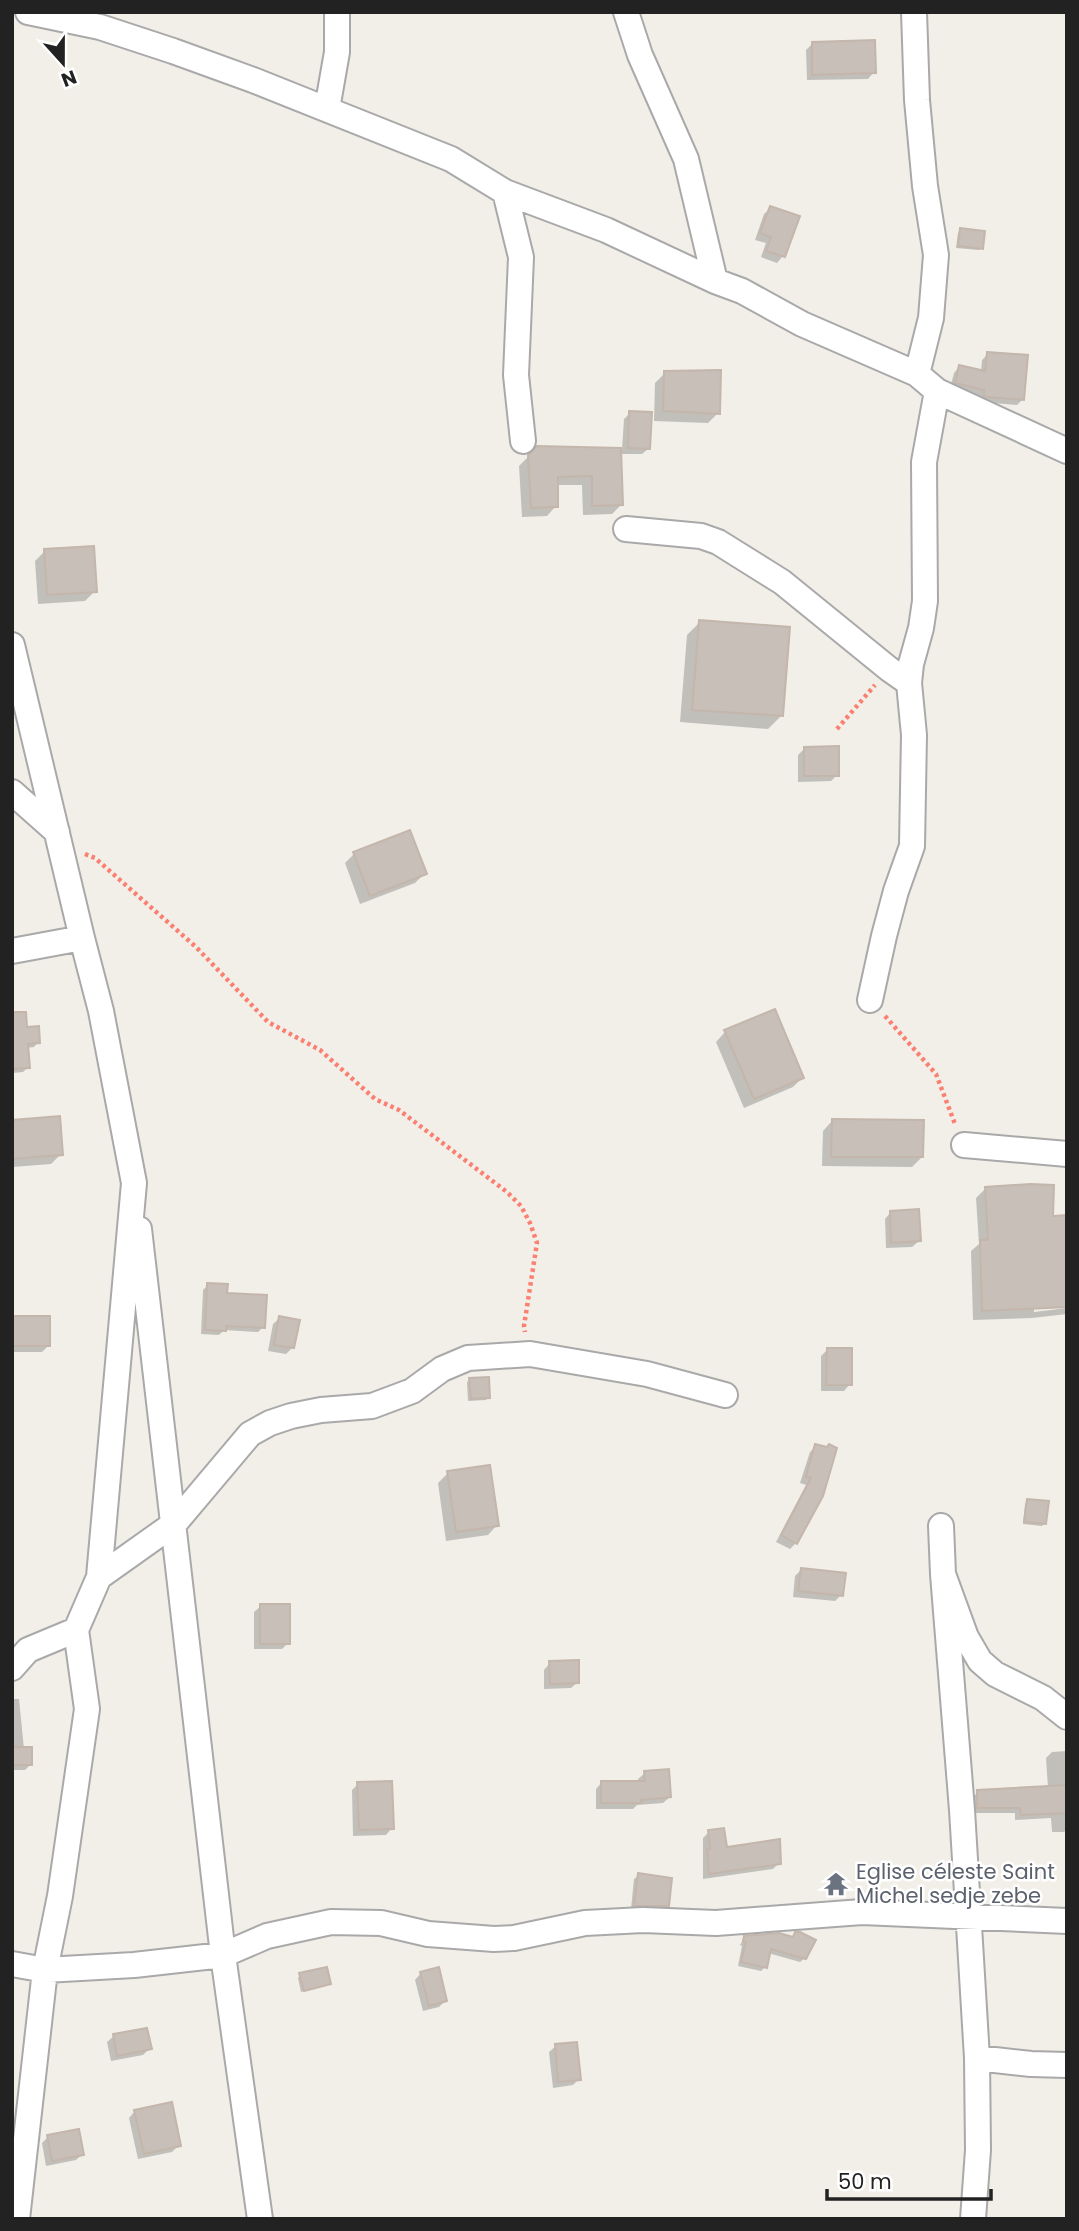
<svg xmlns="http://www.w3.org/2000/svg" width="1079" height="2231" font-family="Poppins,sans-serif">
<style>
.shadow{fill:#0003}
.building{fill:#c7bfb8;stroke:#c4b6ab;stroke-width:2}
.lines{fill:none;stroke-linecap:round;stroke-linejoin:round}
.minor-casing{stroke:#a9a9a9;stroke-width:28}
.path{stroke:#fa8072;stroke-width:4.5;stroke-dasharray:3.5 3.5;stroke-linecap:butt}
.minor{stroke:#fff;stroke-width:24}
.labels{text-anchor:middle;stroke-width:5;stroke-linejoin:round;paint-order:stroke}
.worship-label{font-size:21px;fill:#5b616d;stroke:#fff;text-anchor:start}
</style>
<rect width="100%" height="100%" fill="#f2efe9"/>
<!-- shadow -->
<path class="shadow" d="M 813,43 L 874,72 L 868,79 L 807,80 L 806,50 Z
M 771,208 L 783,256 L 777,263 L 761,257 L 766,243 L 755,240 L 764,214 Z
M 961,230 L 981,248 L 979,250 L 956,248 L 958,233 Z
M 988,354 L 1023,399 L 1017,405 L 980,402 L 979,395 L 950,388 L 954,373 L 959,367 L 981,372 L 982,360 Z
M 665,373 L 718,413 L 708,423 L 654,421 L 655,383 Z
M 630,413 L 649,448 L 642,454 L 620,454 L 621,505 L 612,514 L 583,515 L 582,485 L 556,485 L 556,506 L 547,516 L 522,517 L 519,466 L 537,448 L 622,449 L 624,419 Z
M 45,551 L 95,591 L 85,601 L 38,604 L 35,561 Z
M 700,622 L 781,716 L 768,729 L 680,722 L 687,635 Z
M 805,748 L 837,775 L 831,781 L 798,782 L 798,755 Z
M 354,854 L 425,873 L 415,883 L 360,904 L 345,863 Z
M 12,1029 L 38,1042 L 34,1047 L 27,1048 L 28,1067 L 23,1072 L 12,1073 Z
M 725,1032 L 802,1078 L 793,1087 L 744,1108 L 716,1042 Z
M 832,1121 L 922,1157 L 912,1167 L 822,1166 L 823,1131 Z
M 12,1122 L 61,1154 L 51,1164 L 12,1167 Z
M 985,1189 L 1052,1218 L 1067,1305 L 1034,1309 L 1034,1312 L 1067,1308 L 1067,1314 L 1032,1318 L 973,1320 L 971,1251 L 979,1244 L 976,1198 Z
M 891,1212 L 919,1241 L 912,1247 L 886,1248 L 885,1219 Z
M 208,1285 L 226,1294 L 263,1327 L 258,1332 L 224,1330 L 219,1335 L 201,1334 L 203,1290 Z
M 12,1318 L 49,1345 L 42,1352 L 12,1352 Z
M 280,1318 L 293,1347 L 286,1354 L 268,1351 L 273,1324 Z
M 827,1350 L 850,1384 L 844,1391 L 821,1391 L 821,1356 Z
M 470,1380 L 488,1397 L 486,1400 L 468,1401 L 467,1382 Z
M 816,1446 L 827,1449 L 796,1543 L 790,1549 L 776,1542 L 806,1485 L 800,1483 L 810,1452 Z
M 448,1473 L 497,1525 L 488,1535 L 446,1541 L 438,1483 Z
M 1027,1501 L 1045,1523 L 1042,1526 L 1023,1524 L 1025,1504 Z
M 802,1569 L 841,1595 L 835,1601 L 793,1597 L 795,1576 Z
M 261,1606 L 288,1643 L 282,1649 L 254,1649 L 254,1612 Z
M 550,1663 L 578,1682 L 571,1688 L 544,1689 L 544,1670 Z
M 12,1699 L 19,1699 L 24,1749 L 30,1765 L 25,1770 L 12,1770 Z
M 1067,1751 L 1067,1829 L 1064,1832 L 1052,1832 L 1051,1818 L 1015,1820 L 1015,1813 L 972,1813 L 972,1798 L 978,1792 L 1048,1788 L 1046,1758 L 1052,1752 Z
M 645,1773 L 670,1797 L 663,1803 L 637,1805 L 633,1809 L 596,1809 L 596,1789 L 602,1782 L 639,1783 L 638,1779 Z
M 358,1784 L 392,1828 L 386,1835 L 353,1836 L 352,1790 Z
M 709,1832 L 725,1849 L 779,1863 L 773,1869 L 703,1879 L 703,1838 Z
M 639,1875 L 667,1905 L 663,1910 L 631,1909 L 634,1879 Z
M 796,1934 L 805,1958 L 800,1962 L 768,1953 L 765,1967 L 761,1971 L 738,1966 L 742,1946 L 740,1945 L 745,1937 L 791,1938 Z
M 421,1973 L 445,2001 L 439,2007 L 423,2011 L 415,1980 Z
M 300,1975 L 329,1983 L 301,1992 L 298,1978 Z
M 114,2036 L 150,2048 L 143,2055 L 111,2061 L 107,2042 Z
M 556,2046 L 579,2079 L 573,2085 L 553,2088 L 549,2052 Z
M 135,2111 L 179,2145 L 172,2152 L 138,2159 L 129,2118 Z
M 48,2137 L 82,2154 L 76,2160 L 46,2166 L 42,2143 Z"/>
<!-- building -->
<path class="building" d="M 875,40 L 876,73 L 812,75 L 812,42 Z
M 770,206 L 800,216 L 785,257 L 766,251 L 771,237 L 760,233 Z
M 960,228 L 985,231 L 983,249 L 958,246 Z
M 987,352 L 1028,355 L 1024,400 L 986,397 L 984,396 L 984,390 L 955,383 L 959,365 L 985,371 Z
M 721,370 L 720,414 L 663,411 L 664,371 Z
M 629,411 L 652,412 L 650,449 L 628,448 Z
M 537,446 L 621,448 L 623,505 L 592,506 L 592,476 L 558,477 L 558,507 L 531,508 L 528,455 Z
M 94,546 L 97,592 L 47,595 L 44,549 Z
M 699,620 L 790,627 L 783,716 L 692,710 Z
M 839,746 L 839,776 L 804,776 L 804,747 Z
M 410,830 L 427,874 L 370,896 L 353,852 Z
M 775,1009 L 804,1078 L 754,1099 L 724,1030 Z
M 12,1012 L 26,1012 L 27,1027 L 39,1026 L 40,1043 L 28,1044 L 30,1068 L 12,1069 Z
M 60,1116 L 63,1155 L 12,1159 L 12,1120 Z
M 832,1119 L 924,1120 L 923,1157 L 831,1157 Z
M 1030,1184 L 1054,1185 L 1053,1216 L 1067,1215 L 1067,1307 L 982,1311 L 980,1240 L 988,1240 L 985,1187 Z
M 919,1209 L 921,1241 L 891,1243 L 890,1211 Z
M 207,1283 L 228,1284 L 227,1293 L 267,1295 L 265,1328 L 226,1326 L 226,1331 L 205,1330 Z
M 12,1316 L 50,1316 L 50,1346 L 12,1346 Z
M 279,1316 L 300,1320 L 294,1348 L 274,1345 Z
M 827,1348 L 852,1348 L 852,1385 L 826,1385 Z
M 489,1377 L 490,1398 L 471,1399 L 469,1378 Z
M 815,1444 L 827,1447 L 829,1444 L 837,1448 L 823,1496 L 797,1544 L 781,1535 L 811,1478 L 806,1476 Z
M 490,1465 L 499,1526 L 456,1532 L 447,1471 Z
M 1027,1499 L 1049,1501 L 1046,1524 L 1024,1522 Z
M 801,1568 L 846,1573 L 843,1596 L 798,1591 Z
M 260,1604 L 290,1604 L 290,1644 L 260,1644 Z
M 579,1660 L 579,1683 L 550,1684 L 549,1661 Z
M 12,1747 L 32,1747 L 32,1765 L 12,1765 Z
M 669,1769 L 671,1797 L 641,1800 L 641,1803 L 601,1803 L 601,1781 L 645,1781 L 644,1771 Z
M 392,1781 L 394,1829 L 359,1830 L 357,1782 Z
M 1067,1785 L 1067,1813 L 1021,1815 L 1020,1808 L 977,1808 L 977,1790 Z
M 724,1828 L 727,1847 L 780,1839 L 781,1864 L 709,1874 L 707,1849 L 710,1849 L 708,1830 Z
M 638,1873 L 672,1878 L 669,1906 L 634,1906 Z
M 795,1932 L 800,1932 L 816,1940 L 806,1959 L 771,1949 L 767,1968 L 741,1962 L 746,1942 L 743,1941 L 744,1936 L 779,1933 L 793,1937 Z
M 327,1967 L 331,1984 L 304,1991 L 299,1973 Z
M 439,1967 L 447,2001 L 429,2006 L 420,1972 Z
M 147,2028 L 152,2049 L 117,2056 L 113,2034 Z
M 577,2042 L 581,2080 L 558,2082 L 555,2044 Z
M 172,2102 L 181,2146 L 144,2154 L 134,2110 Z
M 79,2129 L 84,2155 L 52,2161 L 47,2135 Z"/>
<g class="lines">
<!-- minor casing -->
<g class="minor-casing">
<path id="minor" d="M 28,12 L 100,27 L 173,51 L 253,80 L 451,159 L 505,192 L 606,230 L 715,281 L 742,291 L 802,324 L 917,374 L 937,391 L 1067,451
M 626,12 L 640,55 L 686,159 L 715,281
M 914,12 L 917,100 L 925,186 L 936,255 L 931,318 L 917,374
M 327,109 L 337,52 L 337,12
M 505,192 L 521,257 L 516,375 L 523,441
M 626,529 L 701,536 L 718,542 L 782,582 L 889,669 L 909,683 L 911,664 L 921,628 L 925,601 L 924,462 L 937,391
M 12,645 L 82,938 L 101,1011 L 134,1183 L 99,1577 L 76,1630 L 87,1709 L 60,1896 L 45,1970 L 17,2219
M 12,792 L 57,832
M 12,951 L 82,938
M 870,1000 L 884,936 L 896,891 L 912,846 L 914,735 L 909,683
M 964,1145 L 1067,1154
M 139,1229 L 223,1955 L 260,2219
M 941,1526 L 943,1574 L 966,1637 L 980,1661 L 995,1674 L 1043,1698 L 1067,1717
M 943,1574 L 962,1810 L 977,2058 L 1031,2064 L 1067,2065
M 99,1577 L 175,1523 L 250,1434 L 270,1423 L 291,1416 L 321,1410 L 372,1406 L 412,1391 L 442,1369 L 468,1358 L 530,1354 L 647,1374 L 725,1395
M 12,1668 L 28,1650 L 76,1630
M 12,1964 L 45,1970 L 134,1965 L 223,1955 L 267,1936 L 331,1922 L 381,1923 L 428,1934 L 494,1939 L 514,1938 L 585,1923 L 643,1920 L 716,1923 L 862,1912 L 1067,1921
M 973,2219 L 978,2150 L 977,2058"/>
</g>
<!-- path -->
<path class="path" d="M 837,729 L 875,685
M 85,854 L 95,858 L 196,947 L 268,1022 L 320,1050 L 375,1099 L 399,1110 L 507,1192 L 521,1206 L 530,1223 L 537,1243 L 524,1326 L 525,1332
M 885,1016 L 936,1074 L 955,1124"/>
<!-- minor -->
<use href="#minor" class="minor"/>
</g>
<!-- icons -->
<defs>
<g id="temple-bare" transform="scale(1.89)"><path d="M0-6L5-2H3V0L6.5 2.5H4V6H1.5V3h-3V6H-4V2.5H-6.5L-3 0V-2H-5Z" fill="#6b7280" stroke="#fff" stroke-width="2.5" paint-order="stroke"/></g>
</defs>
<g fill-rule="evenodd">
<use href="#temple-bare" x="836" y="1884"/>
</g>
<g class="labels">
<!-- worship labels -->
<g class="worship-label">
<text x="856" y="1879">Eglise céleste Saint<tspan x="856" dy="24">Michel sedje zebe</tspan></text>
</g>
</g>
<!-- border -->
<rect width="1079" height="2231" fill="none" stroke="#222222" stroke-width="28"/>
<!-- north arrow -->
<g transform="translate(63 63) rotate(159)" stroke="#ffffff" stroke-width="5" paint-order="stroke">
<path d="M0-5L12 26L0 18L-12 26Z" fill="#222222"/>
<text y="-10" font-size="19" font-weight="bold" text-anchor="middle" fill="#222222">N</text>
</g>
<!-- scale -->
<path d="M827 2189v10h164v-10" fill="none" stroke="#222222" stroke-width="3.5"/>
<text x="838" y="2189" font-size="21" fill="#222222" stroke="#ffffff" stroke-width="5" paint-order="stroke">50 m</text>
</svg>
